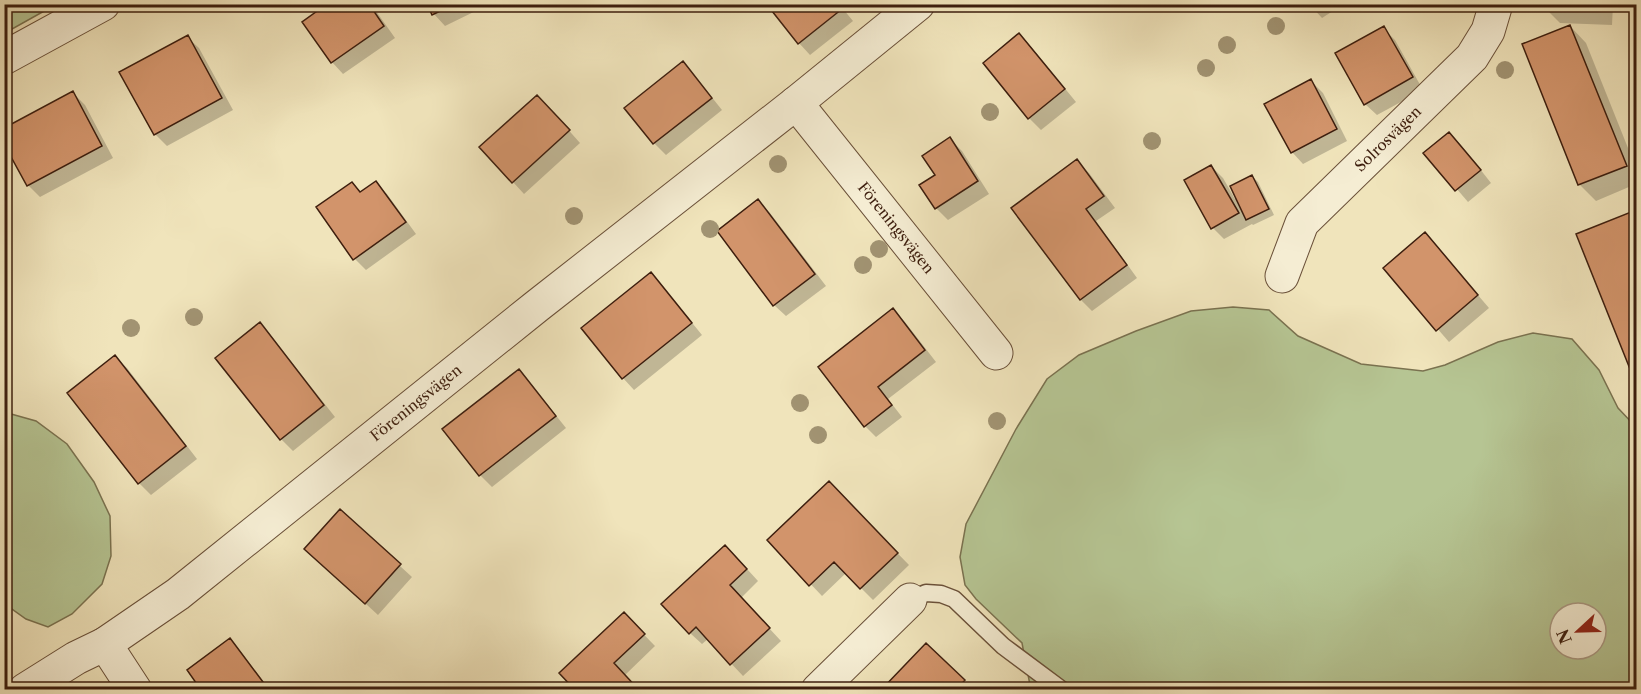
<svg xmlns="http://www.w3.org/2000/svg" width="1641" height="694" font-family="'Libre Caslon Text',serif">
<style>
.green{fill:#b6c593;stroke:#7a7250;stroke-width:1.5;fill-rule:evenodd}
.shadow{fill:#0003}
.building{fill:#d2946b;stroke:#3d1e0e;stroke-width:1.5}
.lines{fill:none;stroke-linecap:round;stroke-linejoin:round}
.lane-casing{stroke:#6a5039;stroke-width:19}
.street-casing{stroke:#6a5039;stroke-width:35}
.lane{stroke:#f5edd3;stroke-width:16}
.street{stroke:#f5edd3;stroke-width:33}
.tree{fill:#a19372}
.labels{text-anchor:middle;stroke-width:4.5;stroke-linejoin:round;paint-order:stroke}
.street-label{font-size:15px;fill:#3d1e0e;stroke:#f5edd3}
</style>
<rect width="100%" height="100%" fill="#f0e4bb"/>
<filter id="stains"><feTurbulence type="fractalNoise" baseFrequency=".00333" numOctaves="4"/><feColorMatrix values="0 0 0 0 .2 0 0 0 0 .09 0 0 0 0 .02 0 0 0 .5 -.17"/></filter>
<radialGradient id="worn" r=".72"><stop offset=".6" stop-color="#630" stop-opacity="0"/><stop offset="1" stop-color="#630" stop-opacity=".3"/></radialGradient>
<!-- green -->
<path class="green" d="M 5,4 L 55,4 L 55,5 L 5,33 Z
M 1233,307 L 1269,310 L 1298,336 L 1361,364 L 1423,371 L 1445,365 L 1498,342 L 1533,333 L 1572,339 L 1599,370 L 1618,408 L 1636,427 L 1636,689 L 1029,689 L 1030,685 L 1022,643 L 976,599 L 965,585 L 960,557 L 966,524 L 1016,429 L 1047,379 L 1079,355 L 1136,331 L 1191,311 ZM 1560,613 L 1596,613 L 1596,649 L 1560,649 Z
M 4,412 L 36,421 L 67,444 L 94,482 L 110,516 L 111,556 L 102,584 L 72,614 L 48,627 L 26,619 L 5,604 Z"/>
<!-- shadow -->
<path class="shadow" d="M 329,4 L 371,4 L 395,38 L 343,74 L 332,62 Z
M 429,4 L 490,4 L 445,26 L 434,14 Z
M 783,4 L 839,4 L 853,21 L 810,55 L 799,43 Z
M 1309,4 L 1344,4 L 1322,18 Z
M 1544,4 L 1613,4 L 1612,25 L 1560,23 L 1544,7 Z
M 1570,26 L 1586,43 L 1636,168 L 1636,184 L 1596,201 L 1579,184 Z
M 1383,28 L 1395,40 L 1423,90 L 1377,115 L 1365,104 Z
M 1019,35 L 1031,47 L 1076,102 L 1041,130 L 1029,118 L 985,64 Z
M 187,37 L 199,48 L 233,110 L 167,146 L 155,134 Z
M 682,63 L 694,75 L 722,110 L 666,155 L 654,143 Z
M 1311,81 L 1323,93 L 1347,141 L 1303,164 L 1292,152 Z
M 73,93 L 85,105 L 113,158 L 40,197 L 28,185 Z
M 549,108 L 580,143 L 524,194 L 513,182 Z
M 1449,134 L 1461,145 L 1491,183 L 1468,202 L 1426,153 Z
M 950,139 L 962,151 L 989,194 L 948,220 L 936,208 L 921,185 L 937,175 Z
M 1077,161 L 1089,173 L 1115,208 L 1096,221 L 1137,278 L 1092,311 L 1081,300 L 1013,208 Z
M 1211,166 L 1223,178 L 1235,199 L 1252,176 L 1258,182 L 1274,215 L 1253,225 L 1252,224 L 1224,239 L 1213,228 Z
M 376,183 L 387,194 L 416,234 L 366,270 L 355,259 L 352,184 L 361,193 Z
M 758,201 L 770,213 L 826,286 L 786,316 L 774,305 Z
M 1636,212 L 1636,380 L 1578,234 Z
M 1436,246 L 1489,308 L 1449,342 L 1385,268 Z
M 650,274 L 662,286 L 702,335 L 634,390 L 623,378 Z
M 893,310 L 905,322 L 936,362 L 888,399 L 902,417 L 876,437 L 865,426 Z
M 259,324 L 271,336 L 335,417 L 293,451 L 281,439 Z
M 4,357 L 9,364 L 4,367 Z
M 115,357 L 127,368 L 197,459 L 151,495 L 139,483 L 69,393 Z
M 519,371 L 530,383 L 566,428 L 492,487 L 480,475 L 444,430 Z
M 829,483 L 909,565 L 873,600 L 846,573 L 822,596 L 769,540 Z
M 340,511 L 412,577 L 378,615 L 318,560 Z
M 737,558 L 758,581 L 741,598 L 781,641 L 743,676 L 708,639 L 702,644 L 690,633 Z
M 624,614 L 655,646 L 624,676 L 577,690 Z
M 230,640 L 241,652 L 270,690 L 203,690 Z
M 926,645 L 972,690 L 883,690 Z"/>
<!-- building -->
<path class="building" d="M 327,4 L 369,4 L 384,26 L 331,63 L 302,22 Z
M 427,4 L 455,4 L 432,15 Z
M 780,4 L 838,4 L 842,9 L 798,44 L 772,11 Z
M 1542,4 L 1597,4 L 1596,10 L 1542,7 Z
M 1570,25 L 1627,166 L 1578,185 L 1522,44 Z
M 1384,26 L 1413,77 L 1364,105 L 1335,53 Z
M 1019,33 L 1065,89 L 1028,119 L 983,63 Z
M 188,35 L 222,98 L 154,135 L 119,72 Z
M 683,61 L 712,98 L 653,144 L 624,108 Z
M 1311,79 L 1337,129 L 1291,153 L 1264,104 Z
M 73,91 L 102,146 L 27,186 L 4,144 L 4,128 Z
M 537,95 L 570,130 L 512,183 L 479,147 Z
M 1449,132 L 1481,170 L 1455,191 L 1423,153 Z
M 950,137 L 978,181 L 935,209 L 919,185 L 935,175 L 922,156 Z
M 1077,159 L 1104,196 L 1086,209 L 1127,265 L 1080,300 L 1011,208 Z
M 1211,165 L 1239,213 L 1211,229 L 1184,180 Z
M 1252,175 L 1269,209 L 1246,220 L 1230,186 Z
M 376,181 L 406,222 L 353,260 L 316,207 L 352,182 L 360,192 Z
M 758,199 L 815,274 L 773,306 L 717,231 Z
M 1636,210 L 1636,384 L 1576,234 Z
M 1425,232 L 1478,295 L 1436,331 L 1383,268 Z
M 651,272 L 692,323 L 622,379 L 581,328 Z
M 893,308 L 925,350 L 878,387 L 892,405 L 864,427 L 818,367 Z
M 260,322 L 324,405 L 280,440 L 215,358 Z
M 115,355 L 186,446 L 138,484 L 67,393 Z
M 519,369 L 556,416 L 479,476 L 442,429 Z
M 829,481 L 898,553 L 860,589 L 834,562 L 809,586 L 767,540 Z
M 340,509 L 401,564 L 365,604 L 304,549 Z
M 725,545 L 747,569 L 730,585 L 770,628 L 730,665 L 696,627 L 689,634 L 661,604 Z
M 624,612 L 645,634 L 614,663 L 639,690 L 575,690 L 559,673 Z
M 230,638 L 266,686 L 262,690 L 201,690 L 187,670 Z
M 926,643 L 965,680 L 956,690 L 881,690 Z"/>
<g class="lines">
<!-- lane casing -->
<g class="lane-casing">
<path id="lane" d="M 910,600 L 926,593 L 941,594 L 954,599 L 1003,646 L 1062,690"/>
</g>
<!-- street casing -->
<g class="street-casing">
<g id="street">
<path d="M 4,58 L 103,4"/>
<path id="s1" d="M 796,103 L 996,353"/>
<path id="s2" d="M 1282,276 L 1302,223 L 1472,57 L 1488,31 L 1496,4"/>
<path d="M 105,644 L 135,690"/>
<path id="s3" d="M 25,690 L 76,658 L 105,644 L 178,594 L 537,306 L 796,103 L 918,4"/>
<path d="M 818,690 L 910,600"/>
</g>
</g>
<!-- lane -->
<use href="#lane" class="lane"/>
<!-- street -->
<use href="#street" class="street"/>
</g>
<!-- trees -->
<g class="tree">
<circle cx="1276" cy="26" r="9"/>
<circle cx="1227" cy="45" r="9"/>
<circle cx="1206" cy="68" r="9"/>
<circle cx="1505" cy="70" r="9"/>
<circle cx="990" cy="112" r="9"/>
<circle cx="1152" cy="141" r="9"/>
<circle cx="778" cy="164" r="9"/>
<circle cx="574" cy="216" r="9"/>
<circle cx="710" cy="229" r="9"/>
<circle cx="879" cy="249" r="9"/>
<circle cx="863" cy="265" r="9"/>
<circle cx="194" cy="317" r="9"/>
<circle cx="131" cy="328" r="9"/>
<circle cx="800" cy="403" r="9"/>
<circle cx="997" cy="421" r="9"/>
<circle cx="818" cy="435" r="9"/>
</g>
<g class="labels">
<!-- street labels -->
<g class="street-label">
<text dy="5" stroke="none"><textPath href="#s2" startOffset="177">Solrosvägen</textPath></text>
<text dy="5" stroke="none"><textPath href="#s1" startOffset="160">Föreningsvägen</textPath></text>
<text dy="5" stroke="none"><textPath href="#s3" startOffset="486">Föreningsvägen</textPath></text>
</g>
</g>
<!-- margin -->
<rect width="1641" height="694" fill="none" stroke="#f0e4bb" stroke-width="24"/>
<rect x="6" y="6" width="1629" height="682" fill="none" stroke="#3d1e0e" stroke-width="3"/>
<rect x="12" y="12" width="1617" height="670" fill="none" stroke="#3d1e0e" stroke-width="1.5"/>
<!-- north arrow -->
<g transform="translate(1578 631) rotate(248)"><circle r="28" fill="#f5edd3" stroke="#ab9a84" stroke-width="1.5"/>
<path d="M0-4.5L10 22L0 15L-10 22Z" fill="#8f2418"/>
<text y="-9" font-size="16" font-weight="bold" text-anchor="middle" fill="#3d1e0e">N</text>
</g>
<rect width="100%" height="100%" filter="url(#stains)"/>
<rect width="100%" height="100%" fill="url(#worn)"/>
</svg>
